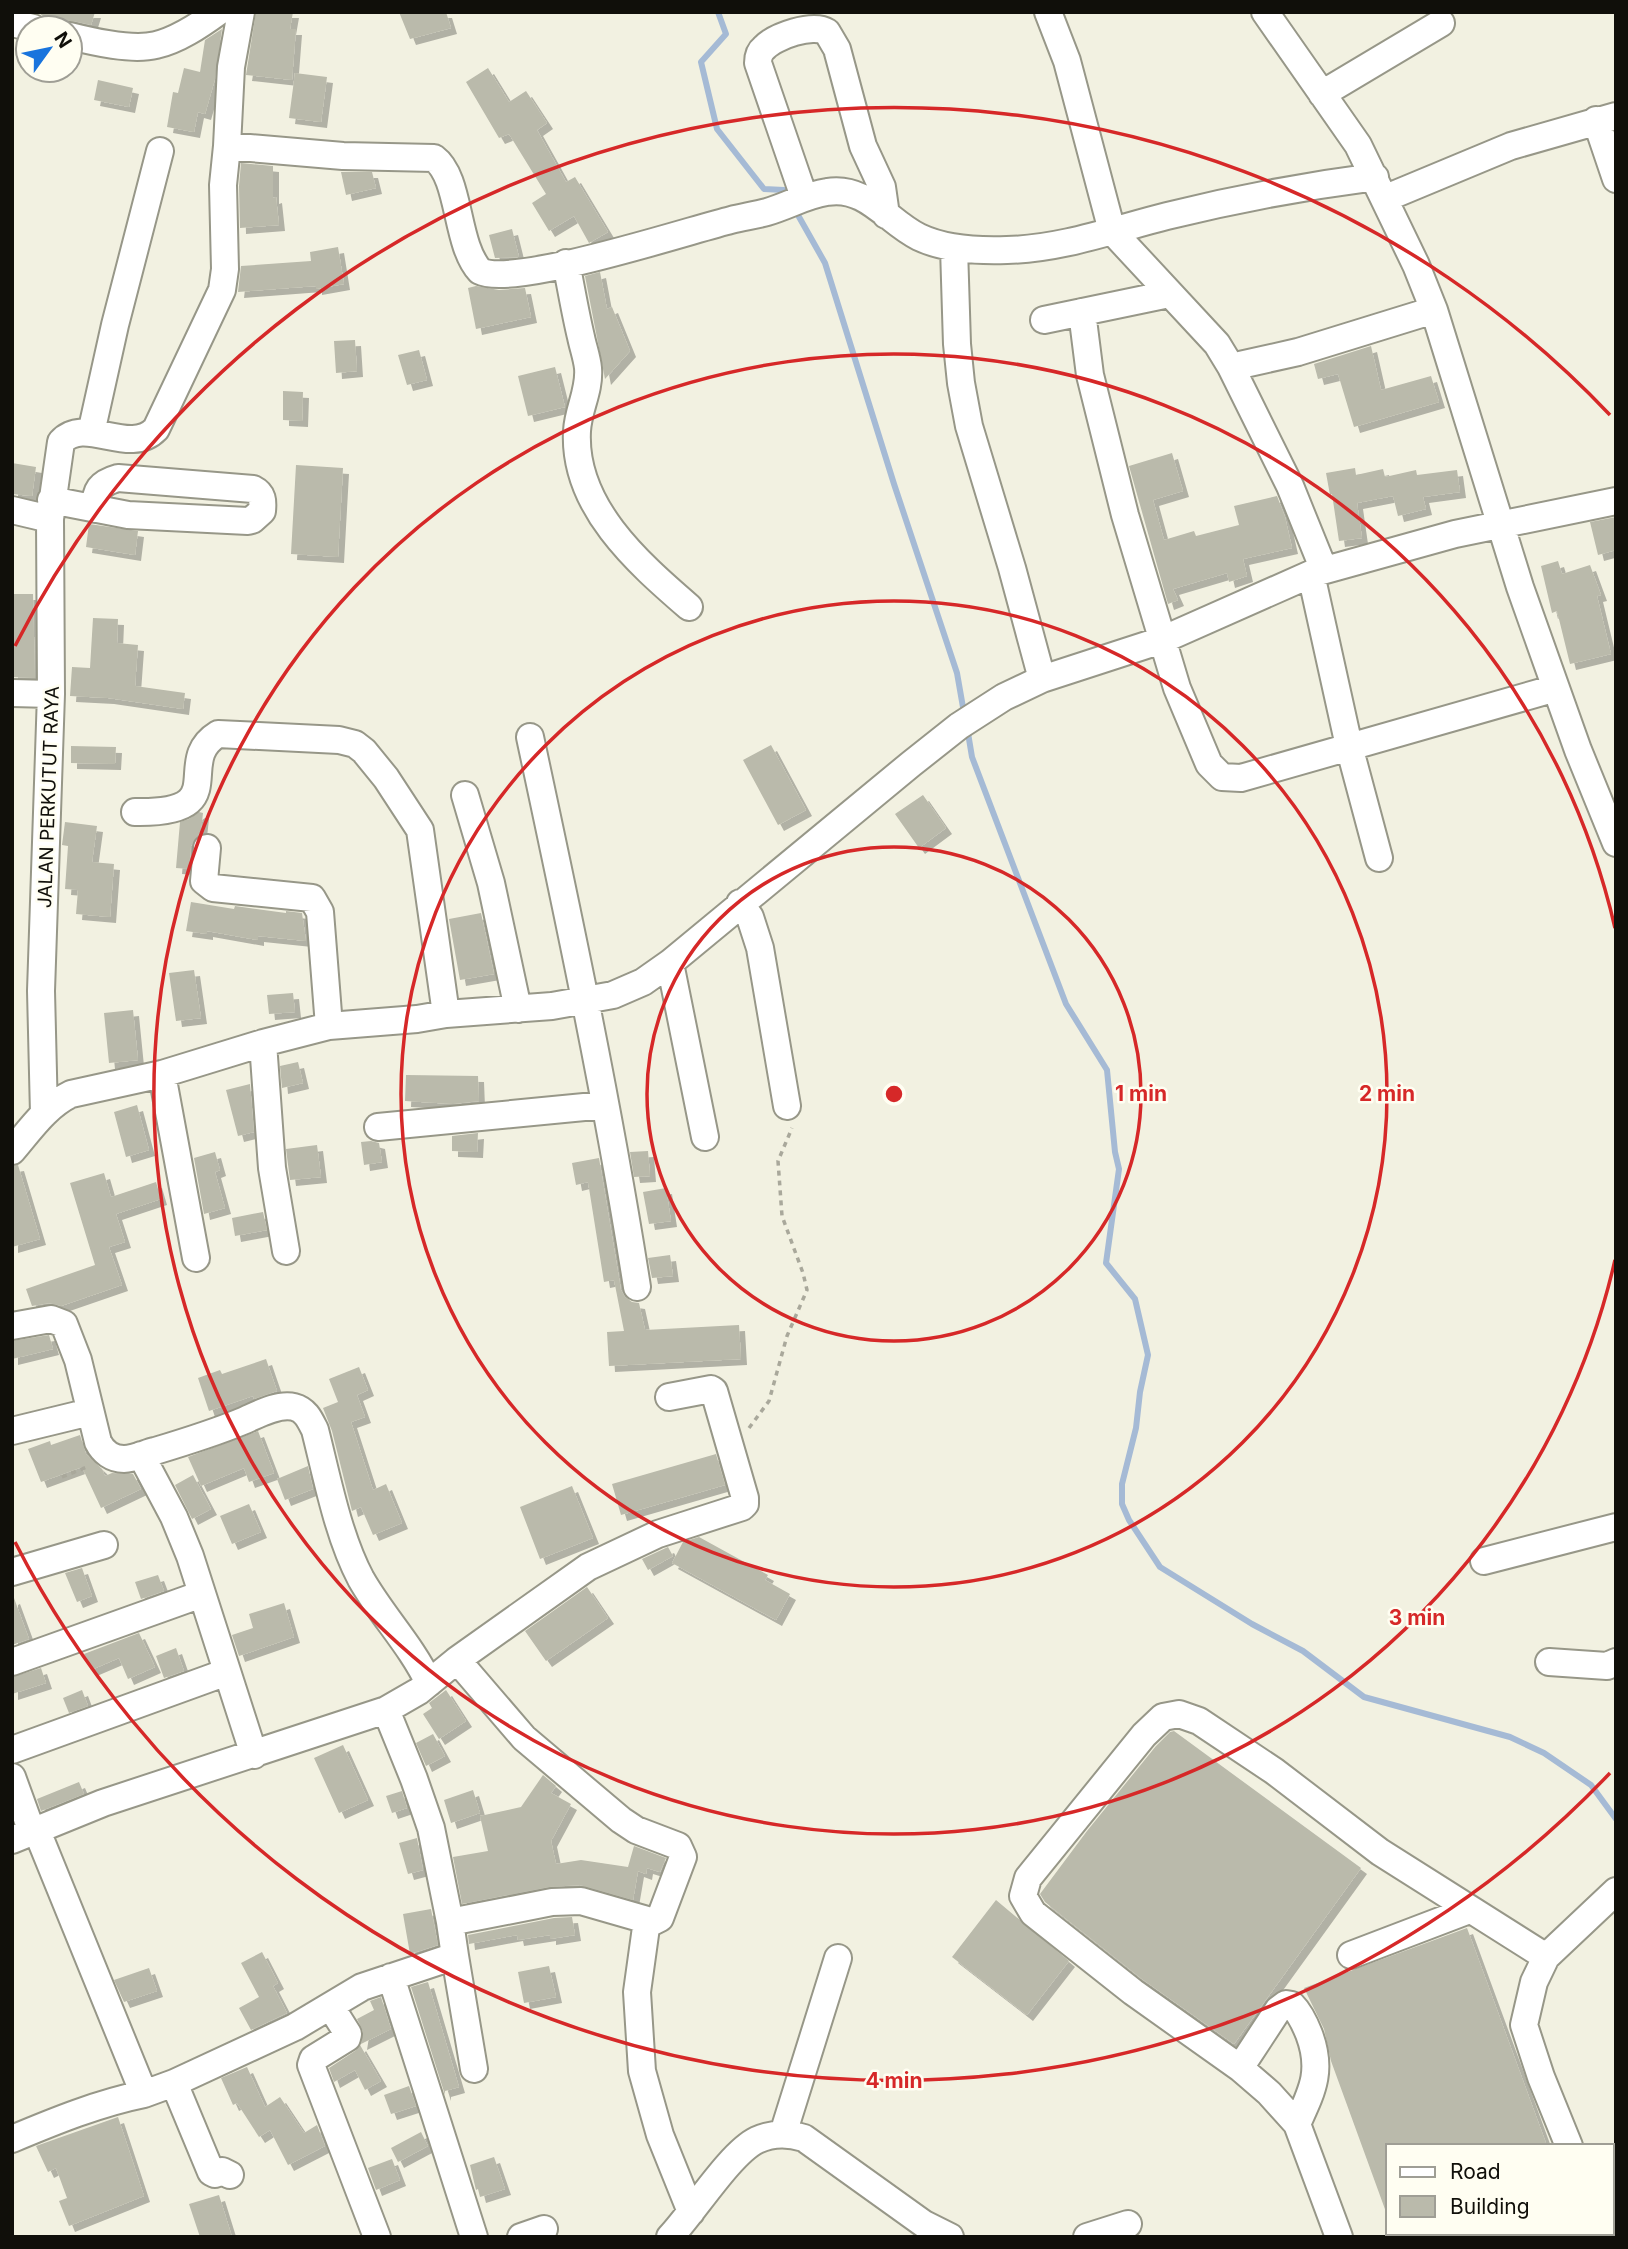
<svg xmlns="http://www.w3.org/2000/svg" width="1628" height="2249" font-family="Inter,sans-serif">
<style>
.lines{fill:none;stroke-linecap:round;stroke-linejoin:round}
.stream{stroke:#a5bad5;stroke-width:6}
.building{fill:#babaab;filter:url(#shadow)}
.minor-casing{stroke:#979788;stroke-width:30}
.path{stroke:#a9a89b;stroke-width:3.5;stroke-dasharray:5 5;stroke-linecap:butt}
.minor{stroke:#fff;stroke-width:26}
.ring{fill:none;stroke:#d62828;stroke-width:3.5}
.labels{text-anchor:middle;stroke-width:5;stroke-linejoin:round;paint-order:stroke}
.street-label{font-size:19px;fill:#100f0a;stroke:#fffef2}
.centre{fill:#d62828;stroke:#fffef2;stroke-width:3.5}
.ring-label{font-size:21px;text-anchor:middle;font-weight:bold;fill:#d62828;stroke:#fffef2;stroke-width:5;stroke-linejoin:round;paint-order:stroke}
</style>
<defs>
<filter id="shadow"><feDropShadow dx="6" dy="6" stdDeviation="0" flood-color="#0004"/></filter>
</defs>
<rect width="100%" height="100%" fill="#f2f1e1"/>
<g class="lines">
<!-- stream -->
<path class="stream" d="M 718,12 L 726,34 L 701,62 L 717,129 L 764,189 L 784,190 L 788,198
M 794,208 L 825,263 L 894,484 L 957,673 L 964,713
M 967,727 L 972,757 L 1066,1004 L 1107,1070 L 1115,1152 L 1119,1169 L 1106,1263 L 1135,1299 L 1148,1355 L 1140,1392 L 1136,1428 L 1122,1484 L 1122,1504 L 1129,1520 L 1160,1567 L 1252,1624 L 1303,1651 L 1364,1697 L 1510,1737 L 1544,1753 L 1591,1785 L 1616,1819"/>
</g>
<!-- building -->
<path class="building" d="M 38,12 L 95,12 L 91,25 L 73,21 L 61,23 L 45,18 Z
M 256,12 L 293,12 L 290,29 L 296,29 L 292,80 L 246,75 Z
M 399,12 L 446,12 L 451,28 L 410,39 Z
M 222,29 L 215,79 L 205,114 L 198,112 L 194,132 L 167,127 L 173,92 L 178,93 L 184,68 L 200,72 L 205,40 Z
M 488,68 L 509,102 L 526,91 L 547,123 L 537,130 L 566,182 L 575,177 L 608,232 L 589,243 L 574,216 L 549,231 L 532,203 L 546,194 L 509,134 L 499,138 L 466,82 Z
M 295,73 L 327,77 L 321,122 L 289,118 Z
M 98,80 L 133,88 L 129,107 L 94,100 Z
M 241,163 L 273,166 L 273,198 L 276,197 L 279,225 L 240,228 L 239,186 Z
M 341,172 L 372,172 L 376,188 L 346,195 Z
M 512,229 L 519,257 L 495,258 L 489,235 Z
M 338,247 L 344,284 L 316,289 L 316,286 L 238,292 L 241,266 L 311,261 L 310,252 Z
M 600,272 L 607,309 L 612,307 L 630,351 L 605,379 L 585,276 Z
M 476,286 L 499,290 L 525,288 L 531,317 L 476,329 L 468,288 Z
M 355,340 L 357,371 L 336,373 L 334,341 Z
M 1371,346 L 1381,390 L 1431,376 L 1439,402 L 1354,427 L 1338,374 L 1318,379 L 1314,364 Z
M 419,350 L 427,380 L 407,385 L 398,355 Z
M 555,367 L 565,407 L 528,416 L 518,376 Z
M 283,391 L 303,392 L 302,421 L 283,420 Z
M 1172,453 L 1183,491 L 1153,500 L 1164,540 L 1194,531 L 1196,536 L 1239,525 L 1234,506 L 1277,496 L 1285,517 L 1292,548 L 1243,559 L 1247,576 L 1229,582 L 1227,573 L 1173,589 L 1178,600 L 1168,604 L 1129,466 Z
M 12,463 L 36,467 L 32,496 L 12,494 Z
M 296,465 L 343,468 L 338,557 L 291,554 Z
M 1355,468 L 1356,475 L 1383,469 L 1385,477 L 1416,470 L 1417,475 L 1457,470 L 1460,492 L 1423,497 L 1426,509 L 1398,516 L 1393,496 L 1357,503 L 1362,538 L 1339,541 L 1332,494 L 1330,495 L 1326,473 Z
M 1616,517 L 1616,550 L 1598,555 L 1590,522 Z
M 89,524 L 138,531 L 135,555 L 86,547 Z
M 1558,561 L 1562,574 L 1590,565 L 1601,595 L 1597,596 L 1611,654 L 1570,664 L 1557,611 L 1552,613 L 1541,566 Z
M 12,594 L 33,594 L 35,678 L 12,677 Z
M 93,618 L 118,619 L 117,643 L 138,645 L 135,686 L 185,693 L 183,709 L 108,698 L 70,696 L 72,667 L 90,668 Z
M 771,745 L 806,810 L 778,825 L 743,760 Z
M 71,746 L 116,747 L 115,764 L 71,763 Z
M 923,795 L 946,828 L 919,848 L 895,814 Z
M 199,812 L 203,813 L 201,831 L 191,846 L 189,869 L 176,868 L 180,822 L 189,819 Z
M 65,822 L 97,826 L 92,862 L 114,864 L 110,917 L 76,914 L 78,890 L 65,889 L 68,846 L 62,845 Z
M 191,902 L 234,909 L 235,906 L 286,913 L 286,911 L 302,913 L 306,941 L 258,936 L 258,940 L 207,931 L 207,934 L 186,931 Z
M 481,913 L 494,974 L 460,980 L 449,919 Z
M 194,970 L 201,1018 L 176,1021 L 169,973 Z
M 293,993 L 295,1012 L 269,1014 L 267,995 Z
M 133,1010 L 138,1060 L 109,1063 L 104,1013 Z
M 298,1062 L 303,1083 L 282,1088 L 280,1066 Z
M 406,1075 L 478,1076 L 479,1101 L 453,1104 L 405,1101 Z
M 250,1084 L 254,1132 L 238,1136 L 226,1090 Z
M 137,1105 L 149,1150 L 126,1157 L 114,1112 Z
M 478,1133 L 477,1152 L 452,1151 L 452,1136 Z
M 371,1141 L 379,1143 L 382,1162 L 364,1165 L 361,1142 Z
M 317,1145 L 321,1177 L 290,1180 L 286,1149 Z
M 648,1151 L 650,1176 L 634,1177 L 630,1152 Z
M 215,1152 L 220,1170 L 215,1172 L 225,1208 L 204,1214 L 194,1158 Z
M 599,1158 L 621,1290 L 625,1297 L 632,1302 L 639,1303 L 645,1330 L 739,1325 L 741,1359 L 609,1366 L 607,1332 L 624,1331 L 614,1280 L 604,1282 L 588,1182 L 576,1185 L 572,1163 Z
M 18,1165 L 40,1239 L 12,1247 L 12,1166 Z
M 104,1173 L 111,1197 L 156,1182 L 161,1199 L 116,1214 L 125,1242 L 109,1247 L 122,1285 L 61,1306 L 49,1303 L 32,1306 L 26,1289 L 95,1265 L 70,1183 Z
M 666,1188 L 671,1221 L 649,1224 L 643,1192 Z
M 263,1212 L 267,1230 L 235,1236 L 232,1218 Z
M 670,1255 L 673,1276 L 652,1278 L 648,1258 Z
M 49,1335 L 53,1349 L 12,1359 L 12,1341 Z
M 266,1359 L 277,1391 L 254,1399 L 253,1396 L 209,1411 L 198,1378 L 220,1370 L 222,1374 Z
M 359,1367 L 368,1390 L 357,1395 L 365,1417 L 351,1422 L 373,1490 L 386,1484 L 402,1523 L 373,1535 L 361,1507 L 352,1511 L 332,1431 L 323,1408 L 338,1402 L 329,1379 Z
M 258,1431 L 274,1473 L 249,1482 L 244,1468 L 201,1486 L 188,1457 Z
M 80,1435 L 86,1454 L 102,1469 L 105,1476 L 112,1473 L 133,1474 L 141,1489 L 101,1508 L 82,1467 L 41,1482 L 28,1449 L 50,1441 L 51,1445 Z
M 716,1454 L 725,1485 L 621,1515 L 612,1484 Z
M 308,1466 L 313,1489 L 285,1500 L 277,1479 Z
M 193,1475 L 211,1509 L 192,1519 L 175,1485 Z
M 572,1486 L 593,1538 L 540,1559 L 520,1507 Z
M 249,1504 L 261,1532 L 232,1544 L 220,1516 Z
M 699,1537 L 768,1575 L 765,1580 L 790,1594 L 776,1620 L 672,1563 L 683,1542 Z
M 668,1547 L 673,1556 L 648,1570 L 642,1559 Z
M 82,1568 L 92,1596 L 77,1602 L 65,1573 Z
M 158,1575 L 164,1591 L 141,1599 L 135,1582 Z
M 587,1587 L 608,1618 L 546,1661 L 525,1631 Z
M 14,1598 L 29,1639 L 12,1645 L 12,1599 Z
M 284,1603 L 294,1637 L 239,1656 L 232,1635 L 253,1628 L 249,1614 Z
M 139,1633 L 155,1667 L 128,1679 L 119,1658 L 91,1670 L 84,1654 Z
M 176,1648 L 184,1671 L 164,1678 L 156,1656 Z
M 41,1668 L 46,1683 L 12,1694 L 12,1677 Z
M 82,1690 L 88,1706 L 69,1713 L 63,1698 Z
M 446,1690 L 466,1721 L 439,1739 L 423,1714 L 432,1708 L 429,1703 Z
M 1174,1731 L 1361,1868 L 1234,2044 L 1142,1979 L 1045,1902 L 1040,1894 L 1087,1831 L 1156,1746 L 1170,1732 Z
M 433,1734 L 445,1756 L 426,1766 L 416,1743 Z
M 343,1745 L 368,1800 L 339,1813 L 314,1758 Z
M 543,1775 L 556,1786 L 551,1793 L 571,1804 L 551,1841 L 556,1864 L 581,1860 L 628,1867 L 634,1846 L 666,1858 L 660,1872 L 647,1868 L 646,1874 L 638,1871 L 633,1900 L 580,1885 L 549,1887 L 462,1904 L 453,1857 L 488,1851 L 480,1816 L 521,1807 Z
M 79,1782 L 84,1794 L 41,1811 L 37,1799 Z
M 473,1790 L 480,1813 L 451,1823 L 444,1800 Z
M 402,1791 L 407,1808 L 392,1813 L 386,1796 Z
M 417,1838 L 423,1870 L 408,1874 L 399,1843 Z
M 996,1900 L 1069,1961 L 1027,2015 L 952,1957 Z
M 431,1909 L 438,1945 L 410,1954 L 403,1914 Z
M 572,1917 L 575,1935 L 550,1939 L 550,1935 L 518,1940 L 517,1935 L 469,1944 L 468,1935 L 554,1918 Z
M 1467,1928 L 1547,2146 L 1388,2146 L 1388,2211 L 1386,2212 L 1331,2061 L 1324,2029 L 1304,1988 Z
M 262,1952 L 278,1983 L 273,1986 L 287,2013 L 251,2030 L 239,2008 L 259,1997 L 241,1963 Z
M 549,1966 L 556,1997 L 524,2003 L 518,1972 Z
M 149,1968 L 157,1991 L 124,2002 L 114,1980 Z
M 428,1982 L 459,2087 L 445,2091 L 445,2095 L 411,1987 Z
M 381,1997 L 391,2029 L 361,2044 L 363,2031 L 357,2019 L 374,2010 L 370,2001 Z
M 360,2045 L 381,2081 L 365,2090 L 355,2070 L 334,2082 L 329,2068 L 355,2051 Z
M 247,2067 L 265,2107 L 280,2097 L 304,2133 L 317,2125 L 325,2146 L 288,2165 L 270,2130 L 259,2137 L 237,2103 L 233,2105 L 221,2078 Z
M 409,2086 L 416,2106 L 391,2114 L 384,2095 Z
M 118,2117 L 144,2196 L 69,2226 L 59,2201 L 67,2198 L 56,2168 L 48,2172 L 36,2146 Z
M 421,2132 L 428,2146 L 398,2162 L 391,2148 Z
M 494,2157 L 505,2189 L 480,2197 L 478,2189 L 476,2190 L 470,2165 Z
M 392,2159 L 400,2180 L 376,2190 L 368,2168 Z
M 219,2195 L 232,2237 L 200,2237 L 189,2204 Z"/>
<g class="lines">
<!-- minor casing -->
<g class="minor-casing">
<path id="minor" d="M 1048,12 L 1067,61 L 1112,231 L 1217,344 L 1231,367 L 1290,486 L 1324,570
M 1265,12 L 1358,145 L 1416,265 L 1434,310 L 1520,587 L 1578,750 L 1616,843
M 12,23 L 33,28
M 70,36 C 94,42 132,51 156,45 C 178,40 200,25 218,12
M 1322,94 L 1441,23
M 1596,120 L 1616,179
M 227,146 L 231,67 L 241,12
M 804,197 L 758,63 C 758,57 759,52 764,48 C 775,36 813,23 827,32 L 837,49 L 863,146 L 882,187 L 886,215
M 1386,198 L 1511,146 L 1616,116
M 954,248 L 957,344 L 961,383 L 969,426 L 1012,568 L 1042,679
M 566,263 C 571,287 575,312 581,337 C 583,347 587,358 588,368 C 590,391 578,409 577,431 C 573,506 637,562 689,607
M 1082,312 L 1090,375 L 1125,515 L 1177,688 L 1209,764 L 1222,777 L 1241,778 L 1556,688
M 1044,320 L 1169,294
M 1231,367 L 1298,352 L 1434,310
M 91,433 L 115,325 L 160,151
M 51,500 L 128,515 L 248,521 L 252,520 L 262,511 C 263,501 263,494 253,489 L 118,478 C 100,483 95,490 95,509
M 12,510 L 50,519 L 51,694 L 41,991 L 44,1114
M 50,519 L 61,442 C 85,415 129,457 156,429 L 222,290 L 225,269 L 223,185 L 227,146 L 343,156 L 434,158 C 461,178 455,244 480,271 C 513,288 687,231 731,220 C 743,217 756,215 767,212 C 788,206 806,195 827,192 C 866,185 888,222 919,237 C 946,250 979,251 1007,250 C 1062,249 1115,229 1167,216 C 1236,199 1305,186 1375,177
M 1311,574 L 1349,746 L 1379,858
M 12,693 L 51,694
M 530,737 C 569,919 608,1102 637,1287
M 465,795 L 491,883 L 518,1009
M 135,812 C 236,814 172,762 218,734 L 339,740 L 355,744 L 364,751 L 386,778 L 420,830 L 446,1014
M 207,848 L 204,881 L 213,888 L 312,898 L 320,912 L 329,1026
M 740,903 L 750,917 L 760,948 L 787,1106
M 670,963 L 705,1137
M 263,1043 L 272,1168 L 286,1251
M 162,1074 L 196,1258
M 378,1127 L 605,1105
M 12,1151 C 30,1130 46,1106 71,1094 L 162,1074 L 263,1043 L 329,1026 L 417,1019 L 446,1014 L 552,1006 L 613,995 L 643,982 L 670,963 L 911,764 L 959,726 L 1004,697 L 1042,679 L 1162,640 L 1311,574 L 1455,534 L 1616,501
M 12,1326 L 51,1319 L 64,1324 L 78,1360 L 98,1442 C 103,1452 112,1459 124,1459 C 134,1459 146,1453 155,1451 C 185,1442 214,1433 243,1421 C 257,1415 278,1403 294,1407 C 306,1410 310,1420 315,1430 C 327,1477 338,1536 361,1579 C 382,1616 411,1645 429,1683
M 12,1431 L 90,1412
M 141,1455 L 174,1517 L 190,1556 L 254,1755
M 1484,1561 L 1616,1527
M 12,1572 L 104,1545
M 457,1660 L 524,1738 L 621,1820 L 636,1830 L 678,1846 L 683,1857 L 660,1918 L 648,1924
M 12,1662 L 202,1594
M 1549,1662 L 1607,1666 L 1616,1662
M 386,1710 L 414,1779 L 431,1828 L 450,1922 L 552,1902 L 581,1901 L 647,1920 L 637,1992 L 642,2071 L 660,2135 L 691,2212
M 12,1750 L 227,1672
M 12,1777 L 32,1832
M 37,1831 L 144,2094 L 174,2083 L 295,2027 L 362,1987 L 455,1956 L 450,1922
M 12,1840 L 103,1803 L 386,1710 L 419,1691 L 457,1660 L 588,1567 L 658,1534 L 742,1507 L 745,1504 L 745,1498 L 714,1391 L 711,1389 L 669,1397
M 1351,1955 L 1469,1910
M 455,1956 L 474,2069
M 391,1977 L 474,2237
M 331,2007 L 348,2034 L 347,2038 L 313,2059 L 311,2065 L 377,2237
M 1240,2068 L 1278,2010 L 1286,2004 L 1292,2005 C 1300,2013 1305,2024 1309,2034 C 1323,2071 1312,2091 1297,2124
M 174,2083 L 211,2172 L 215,2174 L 222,2171 L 230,2175
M 783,2134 L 838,1958
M 12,2139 C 55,2121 99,2103 144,2094
M 1569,2146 L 1541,2077 L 1524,2025 L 1534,1982 L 1546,1957 L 1616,1891
M 1603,2233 L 1605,2237
M 521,2237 L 544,2229
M 670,2237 C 693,2213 730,2153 757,2140 C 772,2133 788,2133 804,2138 L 924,2224 L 950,2237
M 1087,2237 L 1128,2224
M 1339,2237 L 1297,2124 L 1269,2093 L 1240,2068 L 1133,1992 L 1033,1913 L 1023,1896 L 1028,1878 L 1144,1735 L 1163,1717 L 1179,1714 L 1199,1721 L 1274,1771 L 1380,1852 L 1546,1957
M 1430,2237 L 1440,2233"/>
</g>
<!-- path -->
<path class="path" d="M 749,1428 L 769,1401 L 787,1336 L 807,1290 L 803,1273 L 782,1216 L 778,1161 L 792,1128
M 62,1477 L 87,1467"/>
<!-- minor -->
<use href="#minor" class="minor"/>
</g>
<!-- distance rings -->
<g class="ring">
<circle cx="894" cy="1094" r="247"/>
<circle cx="894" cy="1094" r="493"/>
<path d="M1615 1260A740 740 0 1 1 1615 928"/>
<path d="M1610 1773A987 987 0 0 1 15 1542M15 646A987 987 0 0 1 1610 415"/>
</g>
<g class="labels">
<!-- street labels -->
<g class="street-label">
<text transform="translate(48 797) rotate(-88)" y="7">JALAN PERKUTUT RAYA</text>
</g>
</g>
<circle cx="894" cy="1094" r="10" class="centre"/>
<g class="ring-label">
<text x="1141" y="1101">1 min</text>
<text x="1387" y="1101">2 min</text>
<text x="1417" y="1625">3 min</text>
<text x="894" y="2088">4 min</text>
</g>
<!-- border -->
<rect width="1628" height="2249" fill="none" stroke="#100f0a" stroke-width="28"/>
<!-- legend -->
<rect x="1386" y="2144" width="228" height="91" fill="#fffef2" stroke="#9f9e95" stroke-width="2"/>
<rect x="1400" y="2167" width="35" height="10" fill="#ffffff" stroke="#9f9e95" stroke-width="2"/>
<text x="1450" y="2179" font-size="21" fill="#100f0a">Road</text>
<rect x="1400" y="2196" width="35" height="21" fill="#babaab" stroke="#9f9e95" stroke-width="2"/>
<text x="1450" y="2214" font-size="21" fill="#100f0a">Building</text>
<!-- north arrow -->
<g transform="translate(49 49) rotate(57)"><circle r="33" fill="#fffef2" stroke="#9f9e95" stroke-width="2"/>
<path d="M0-5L12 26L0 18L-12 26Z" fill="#1974dd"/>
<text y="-10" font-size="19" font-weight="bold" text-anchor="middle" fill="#100f0a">N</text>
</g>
</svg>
